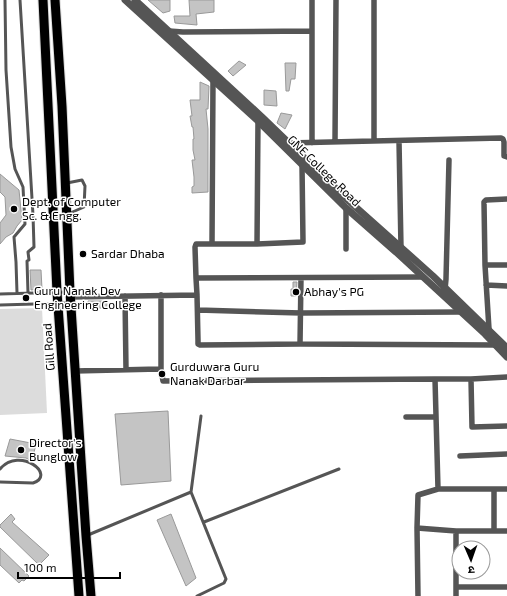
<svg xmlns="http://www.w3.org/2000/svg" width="507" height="596" font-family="'Exo 2','Noto Sans Devanagari',sans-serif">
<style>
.green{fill:#dcdcdc}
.building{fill:#c4c4c4;stroke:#999}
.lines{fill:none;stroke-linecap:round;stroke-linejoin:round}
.primary-casing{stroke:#dbdbdb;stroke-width:11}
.service{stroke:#555;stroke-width:3}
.minor{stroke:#555;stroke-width:5.5}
.tertiary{stroke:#555;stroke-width:7}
.primary{stroke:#000;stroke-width:9}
.poi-dot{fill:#000;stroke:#fff;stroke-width:1.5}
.labels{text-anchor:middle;stroke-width:3;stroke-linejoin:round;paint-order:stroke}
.street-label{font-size:12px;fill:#000;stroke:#fff}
.poi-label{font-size:12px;fill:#000;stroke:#fff;text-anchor:start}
</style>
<rect width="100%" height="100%" fill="#fff"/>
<!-- green -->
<path class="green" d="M 42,308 L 47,413 L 0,415 L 0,309 Z"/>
<!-- building -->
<path class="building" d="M 148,0 L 170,0 L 170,11 L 163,13 Z
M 189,0 L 214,0 L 214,12 L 196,14 L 197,25 L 175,23 L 174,16 L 190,16 Z
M 239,61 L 246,65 L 233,76 L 228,71 Z
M 285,63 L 296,63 L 295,79 L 291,79 L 289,91 L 286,91 Z
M 200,82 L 209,86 L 208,109 L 206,109 L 208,129 L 208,192 L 192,193 L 192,187 L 194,186 L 194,177 L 192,160 L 195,160 L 193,150 L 193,139 L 194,139 L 193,127 L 192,127 L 190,116 L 192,116 L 190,100 L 200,100 Z
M 264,90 L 276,91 L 277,106 L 264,105 Z
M 281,113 L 292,115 L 285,129 L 277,123 Z
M 0,174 L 19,190 L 22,220 L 17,226 L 13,233 L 6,237 L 0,244 L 0,223 L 6,215 L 5,197 L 0,192 Z
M 30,270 L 41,270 L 42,289 L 31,290 Z
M 293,282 L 297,282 L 296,296 L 291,296 L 291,289 L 293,289 Z
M 88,301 L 107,301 L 107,308 L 88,308 Z
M 168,411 L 171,481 L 121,485 L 115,414 Z
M 10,439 L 36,444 L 32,461 L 26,458 L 5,456 Z
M 11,514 L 15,519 L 12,522 L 49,555 L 39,565 L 0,527 L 0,525 Z
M 171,514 L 196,578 L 186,586 L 157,520 Z
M 0,548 L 29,576 L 24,581 L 22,580 L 19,583 L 0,565 Z"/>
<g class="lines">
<!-- primary casing -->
<g class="primary-casing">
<path id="primary" d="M 43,0 L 57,292 L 79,596
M 55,0 L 62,106 L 70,292 L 86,536 L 91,596"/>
</g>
<!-- service -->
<path class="service" d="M 5,0 L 6,70 L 11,147 L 15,169 L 23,187 L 25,224 L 14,237 L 16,262 L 17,293
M 20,0 L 33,215 L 34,247 L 28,252 L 29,260 L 27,261 L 28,293
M 67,183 L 82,180 L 85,186 L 84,207 L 68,214
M 0,294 L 68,292
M 0,305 L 69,303
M 0,469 C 20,446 57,475 33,483 L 0,482
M 191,492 L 201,416
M 204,522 L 339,469
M 88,535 L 191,492 L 226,579 L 224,583 L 197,596"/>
<!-- minor -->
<path class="minor" d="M 374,0 L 374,141
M 169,31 L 183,32 L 312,31
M 399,141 L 401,248
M 335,142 L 336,0
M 288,143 L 501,138 L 503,139 L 504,142 L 504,156 L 507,157
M 312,143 L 312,0
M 346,208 L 346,249
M 212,244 L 213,80
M 257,244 L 258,121
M 485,265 L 507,265
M 196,278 L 195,247 L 196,244 L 257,244 L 303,242 L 302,165
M 486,285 L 507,286
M 445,290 L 446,279 L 449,160
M 161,295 L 161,369
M 197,295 L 196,278 L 422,277
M 125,296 L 126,370
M 70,297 L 197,295 L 198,340 L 198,344 L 200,345 L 300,344 L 495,345 L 496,343
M 198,310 L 301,313 L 460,312
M 489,329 L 485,265 L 484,202 L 486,200 L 507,199
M 300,344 L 301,278
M 75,371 L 159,369 L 161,369 L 163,381 L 435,379 L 438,489 L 418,495 L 417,528 L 456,531 L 456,587 L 507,587
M 435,379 L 471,379 L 507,377
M 471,379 L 472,427 L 507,426
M 406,417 L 436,417
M 460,456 L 507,454
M 438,489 L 507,489
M 494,489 L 494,531
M 417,528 L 418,596
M 456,531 L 507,531
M 456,587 L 456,596"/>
<!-- tertiary -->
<path class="tertiary" d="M 125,0 L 258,121 L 346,208 L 396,252 L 485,334 L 507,357
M 135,0 L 262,117 L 349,201 L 433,276 L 507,348"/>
<!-- primary -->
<use href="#primary" class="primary"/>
</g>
<!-- markers -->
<g class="poi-dot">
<circle cx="14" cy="209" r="4"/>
<circle cx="83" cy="254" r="4"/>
<circle cx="296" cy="292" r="4"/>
<circle cx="26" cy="298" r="4"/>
<circle cx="162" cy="374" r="4"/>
<circle cx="21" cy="450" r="4"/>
</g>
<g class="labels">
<!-- street labels -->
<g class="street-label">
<text transform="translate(324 171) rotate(44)" y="4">GNE College Road</text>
<text transform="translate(49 347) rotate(-94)" y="4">Gill Road</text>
</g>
<!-- poi labels -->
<g class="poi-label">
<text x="22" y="206">Dept. of Computer<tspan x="22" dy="14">Sc. &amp; Engg.</tspan></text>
<text x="91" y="258">Sardar Dhaba</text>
<text x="34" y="295">Guru Nanak Dev<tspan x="34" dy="14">Engineering College</tspan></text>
<text x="304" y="296">Abhay's PG</text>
<text x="170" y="371">Gurduwara Guru<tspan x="170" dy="14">Nanak Darbar</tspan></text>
<text x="29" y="447">Director's<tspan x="29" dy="14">Bunglow</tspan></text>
</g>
</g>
<!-- north arrow -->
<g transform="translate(471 560) rotate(178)"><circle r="19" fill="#ffffff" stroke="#999999"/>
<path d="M0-3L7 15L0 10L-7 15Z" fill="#000000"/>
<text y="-6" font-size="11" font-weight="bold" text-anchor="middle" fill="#000000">उ</text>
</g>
<!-- scale -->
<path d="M18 572v6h102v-6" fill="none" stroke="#000000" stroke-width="2"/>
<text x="24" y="572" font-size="12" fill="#000000" stroke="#ffffff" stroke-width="3" paint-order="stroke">100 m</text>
</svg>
